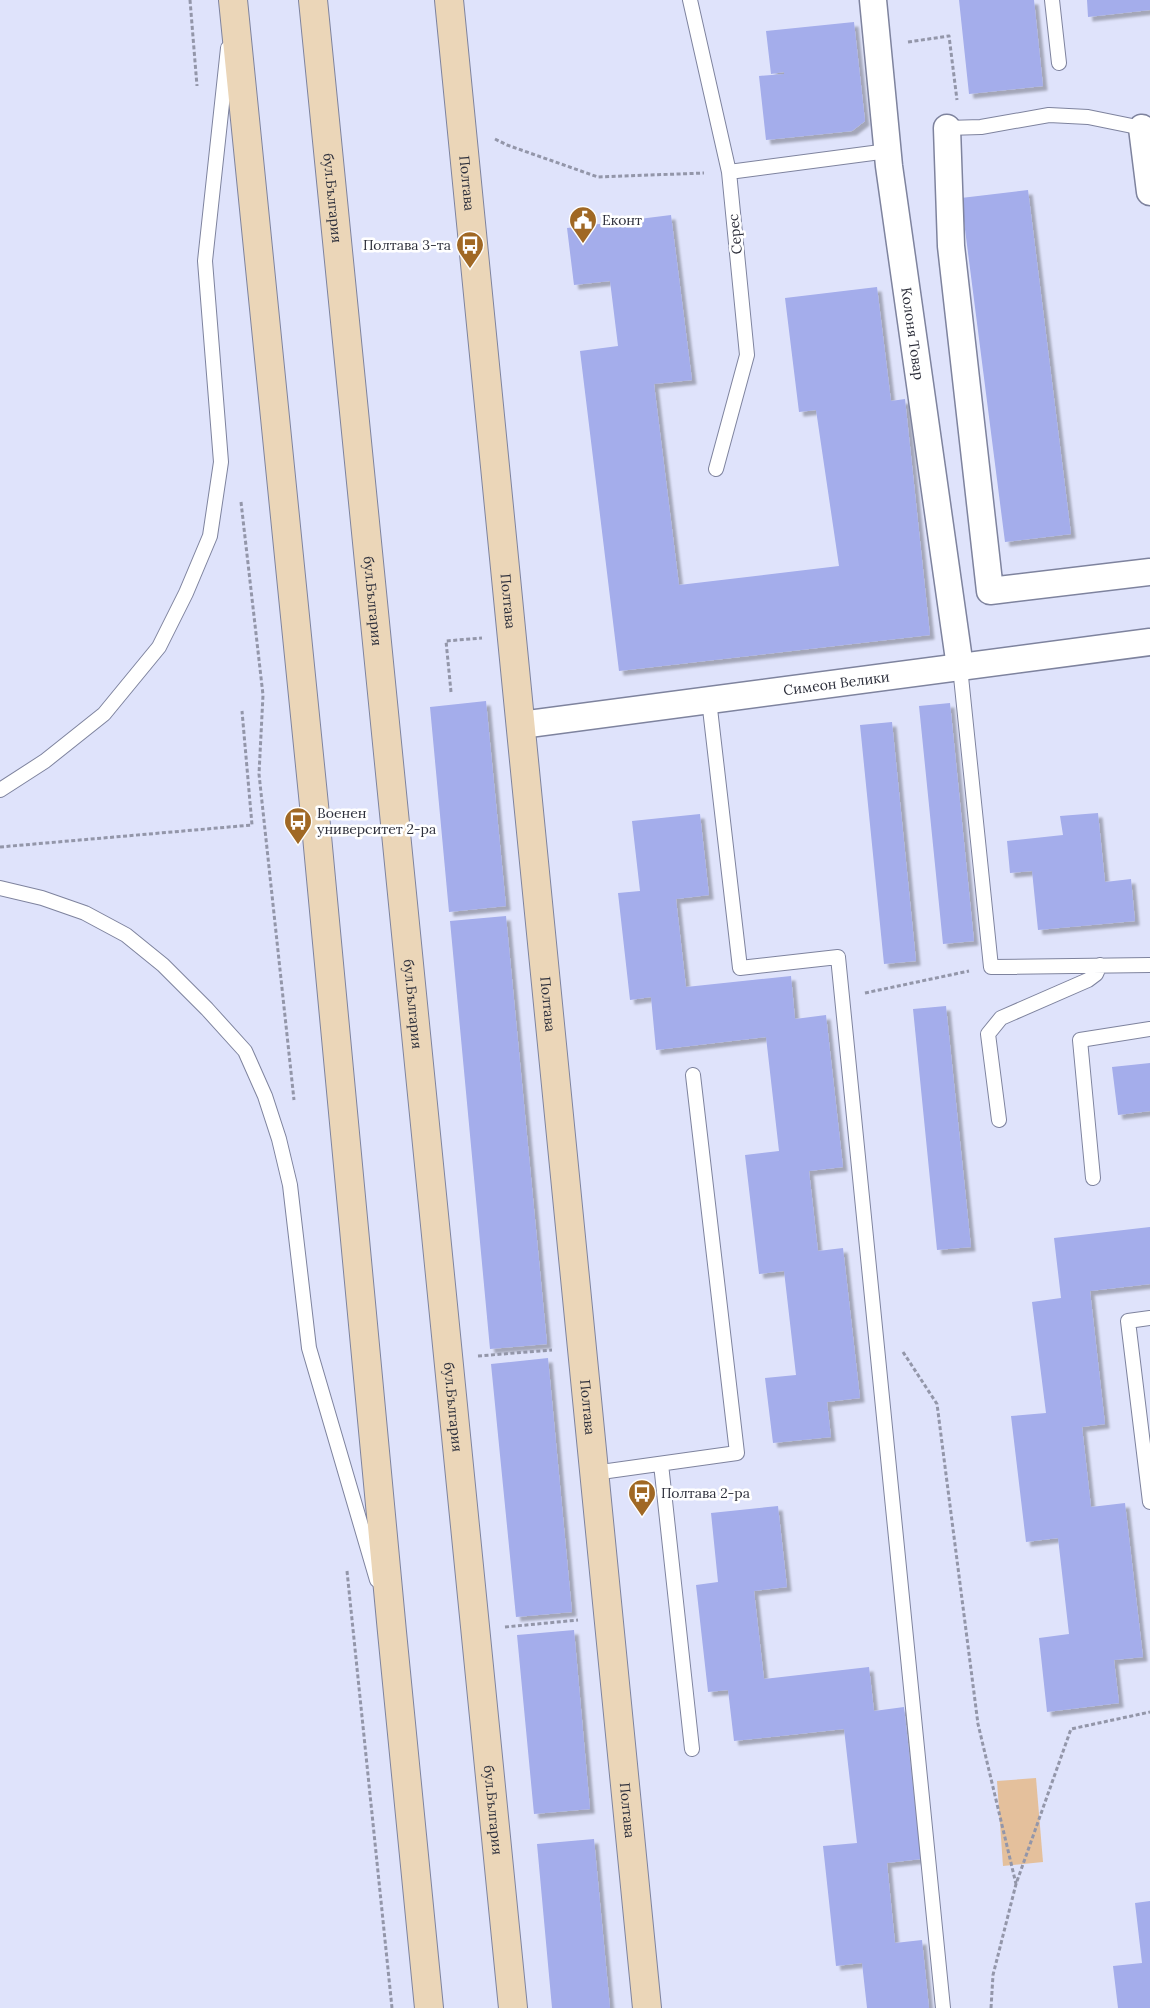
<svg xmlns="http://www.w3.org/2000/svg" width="1150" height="2008" font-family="Lora,serif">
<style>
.green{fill:#e4c09c}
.building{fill:#a4adeb;filter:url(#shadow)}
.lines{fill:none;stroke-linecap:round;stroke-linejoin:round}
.lane-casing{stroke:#7e839e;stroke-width:16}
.street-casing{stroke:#7e839e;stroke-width:29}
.secondary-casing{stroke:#7e839e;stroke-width:30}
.path{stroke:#9396a9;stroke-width:3;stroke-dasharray:4 2.5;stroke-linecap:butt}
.lane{stroke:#fff;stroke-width:14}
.street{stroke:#fff;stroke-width:26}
.secondary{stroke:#ebd6b8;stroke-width:28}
.labels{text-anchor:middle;stroke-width:5;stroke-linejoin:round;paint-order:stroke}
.street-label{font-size:14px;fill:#2d2f3b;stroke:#fff}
.poi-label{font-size:14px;fill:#2d2f3b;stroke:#fff;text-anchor:start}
</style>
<defs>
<filter id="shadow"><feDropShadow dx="4.5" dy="4.5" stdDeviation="1" flood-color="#0004"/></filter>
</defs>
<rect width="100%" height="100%" fill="#dfe3fb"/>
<!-- green -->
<path class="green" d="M 1036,1778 L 1043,1862 L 1003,1866 L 997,1781 Z"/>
<!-- building -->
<path class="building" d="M 959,0 L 1034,0 L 1043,86 L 969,94 Z
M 1087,0 L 1150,0 L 1150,10 L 1088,17 Z
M 854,22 L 865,121 L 852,131 L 766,140 L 759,76 L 784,74 L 784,72 L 771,74 L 766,31 Z
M 1028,190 L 1071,534 L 1005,542 L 961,198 Z
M 671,215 L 692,380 L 654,384 L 679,585 L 839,566 L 816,410 L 799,412 L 785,298 L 877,287 L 891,401 L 905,399 L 930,635 L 619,671 L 580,351 L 618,346 L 610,281 L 574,285 L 567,228 Z
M 486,701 L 506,906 L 449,912 L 430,707 Z
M 950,703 L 974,941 L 943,944 L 919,706 Z
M 892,722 L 916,961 L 884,964 L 860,725 Z
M 1098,813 L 1105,882 L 1131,879 L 1135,921 L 1038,930 L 1032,871 L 1010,873 L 1007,841 L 1063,835 L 1060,816 Z
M 700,814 L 709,895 L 676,899 L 686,987 L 791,976 L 795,1019 L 826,1015 L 843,1167 L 809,1171 L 818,1251 L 843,1248 L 860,1398 L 827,1402 L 831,1437 L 773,1443 L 765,1378 L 796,1375 L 784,1271 L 759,1274 L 745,1155 L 779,1151 L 766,1037 L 656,1050 L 651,997 L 630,1000 L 618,893 L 640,891 L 632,821 Z
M 506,916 L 547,1344 L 490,1349 L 450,921 Z
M 946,1006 L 971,1247 L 937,1250 L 913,1009 Z
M 1150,1063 L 1150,1111 L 1118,1115 L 1112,1067 Z
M 1150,1227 L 1150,1284 L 1090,1291 L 1105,1424 L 1082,1427 L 1091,1507 L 1125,1503 L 1143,1657 L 1114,1660 L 1119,1703 L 1047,1712 L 1039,1638 L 1069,1634 L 1058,1538 L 1026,1542 L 1011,1416 L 1046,1413 L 1032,1302 L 1061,1298 L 1054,1238 Z
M 548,1358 L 572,1612 L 516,1617 L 491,1364 Z
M 778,1506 L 787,1587 L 754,1591 L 764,1679 L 869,1667 L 874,1711 L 904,1707 L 921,1859 L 887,1863 L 895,1943 L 922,1940 L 929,2008 L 867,2008 L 862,1963 L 836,1966 L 823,1846 L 857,1843 L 844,1729 L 734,1741 L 728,1690 L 708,1692 L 696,1585 L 718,1582 L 711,1513 Z
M 574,1630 L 590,1809 L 534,1814 L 517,1635 Z
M 594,1839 L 610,2008 L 552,2008 L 537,1844 Z
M 1150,1901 L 1150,2008 L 1118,2008 L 1113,1966 L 1142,1963 L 1135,1903 Z"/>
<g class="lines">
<!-- lane casing -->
<g class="lane-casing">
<path id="lane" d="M 690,0 L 729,172 L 747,355 L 716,469
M 1052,0 L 1059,63
M 947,128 L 981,127 L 1049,115 L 1088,117 L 1142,128
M 729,172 L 888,151
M 960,667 L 991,967 L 1150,965
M 709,700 L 740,968 L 838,957 L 943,2008
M 0,790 L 45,761 L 104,714 L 159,647 L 186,593 L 210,536 L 221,462 L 205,261 L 228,48
M 0,888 L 42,898 L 85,913 L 126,935 L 163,965 L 207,1009 L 245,1051 L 265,1096 L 279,1139 L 290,1185 L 309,1348 L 377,1580
M 999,1120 L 988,1034 L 1001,1018 L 1088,980 L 1096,974 L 1100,965
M 1093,1178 L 1080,1040 L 1150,1029
M 1150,1318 L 1128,1321 L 1150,1502
M 661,1464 L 692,1749
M 594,1473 L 737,1453 L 693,1075"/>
</g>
<!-- street casing -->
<g class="street-casing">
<g id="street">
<path id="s1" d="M 873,0 L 889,166 L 960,667"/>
<path d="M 947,128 L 951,246 L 990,591 L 1150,572"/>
<path d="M 1142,128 L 1150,192"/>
<path id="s2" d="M 521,725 L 1150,642"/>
</g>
</g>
<!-- secondary casing -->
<g class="secondary-casing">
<g id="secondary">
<path d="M 233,0 L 315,815 L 392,1632 L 429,2008"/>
<path id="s3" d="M 313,0 L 513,2008"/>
<path id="s4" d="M 449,0 L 647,2008"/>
</g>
</g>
<!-- path -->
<path class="path" d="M 190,0 L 197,86
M 908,42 L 949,36 L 957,100
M 495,139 L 507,145 L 598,177 L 704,173
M 241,502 L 263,695 L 259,774 L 294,1100
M 451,692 L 446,641 L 482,638
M 0,847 L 252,825 L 242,711
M 865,993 L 969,971
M 903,1352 L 937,1404 L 978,1724 L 1016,1884
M 478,1356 L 552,1350
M 347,1571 L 392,2008
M 505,1627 L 578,1620
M 991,2008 L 993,1975 L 1016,1884 L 1071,1729 L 1150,1712"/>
<!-- lane -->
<use href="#lane" class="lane"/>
<!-- street -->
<use href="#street" class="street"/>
<!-- secondary -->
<use href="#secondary" class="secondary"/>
</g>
<!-- icons -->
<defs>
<g id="civic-pin" transform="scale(1.4375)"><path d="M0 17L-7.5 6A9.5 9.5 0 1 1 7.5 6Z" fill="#a06824" stroke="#fff"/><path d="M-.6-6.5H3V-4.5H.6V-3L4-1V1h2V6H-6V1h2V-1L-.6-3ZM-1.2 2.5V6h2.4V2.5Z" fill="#fff"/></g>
<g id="bus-pin" transform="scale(1.4375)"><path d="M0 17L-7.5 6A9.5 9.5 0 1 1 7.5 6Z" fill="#a06824" stroke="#fff"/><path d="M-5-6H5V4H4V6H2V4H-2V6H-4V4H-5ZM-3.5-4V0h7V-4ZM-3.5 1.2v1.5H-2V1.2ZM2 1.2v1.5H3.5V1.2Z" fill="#fff"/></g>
</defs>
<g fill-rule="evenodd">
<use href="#civic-pin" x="583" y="220"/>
<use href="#bus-pin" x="470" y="245"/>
<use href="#bus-pin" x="298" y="821"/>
<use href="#bus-pin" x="642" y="1493"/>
</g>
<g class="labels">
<!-- street labels -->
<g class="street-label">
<text dy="5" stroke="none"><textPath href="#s4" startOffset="184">Полтава</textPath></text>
<text dy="5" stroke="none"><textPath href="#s3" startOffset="199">бул.България</textPath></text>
<text transform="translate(735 234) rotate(-96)" y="5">Серес</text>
<text dy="5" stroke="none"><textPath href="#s1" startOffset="336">Колоня Товар</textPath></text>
<text dy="5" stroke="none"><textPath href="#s3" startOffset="604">бул.България</textPath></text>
<text dy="5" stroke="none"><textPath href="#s4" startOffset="604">Полтава</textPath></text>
<text dy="5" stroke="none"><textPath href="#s2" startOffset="318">Симеон Велики</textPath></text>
<text dy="5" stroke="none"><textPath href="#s3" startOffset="1009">бул.България</textPath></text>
<text dy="5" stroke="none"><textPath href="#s4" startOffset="1009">Полтава</textPath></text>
<text dy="5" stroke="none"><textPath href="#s3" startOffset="1414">бул.България</textPath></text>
<text dy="5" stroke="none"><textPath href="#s4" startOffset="1414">Полтава</textPath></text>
<text dy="5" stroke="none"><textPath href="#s3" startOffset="1819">бул.България</textPath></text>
<text dy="5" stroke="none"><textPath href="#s4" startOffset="1819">Полтава</textPath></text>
</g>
<!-- poi labels -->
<g class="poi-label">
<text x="602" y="225">Еконт</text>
<text x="451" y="250" text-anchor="end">Полтава 3-та</text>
<text x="317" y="818">Военен<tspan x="317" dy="16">университет 2-ра</tspan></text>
<text x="661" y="1498">Полтава 2-ра</text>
</g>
</g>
</svg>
